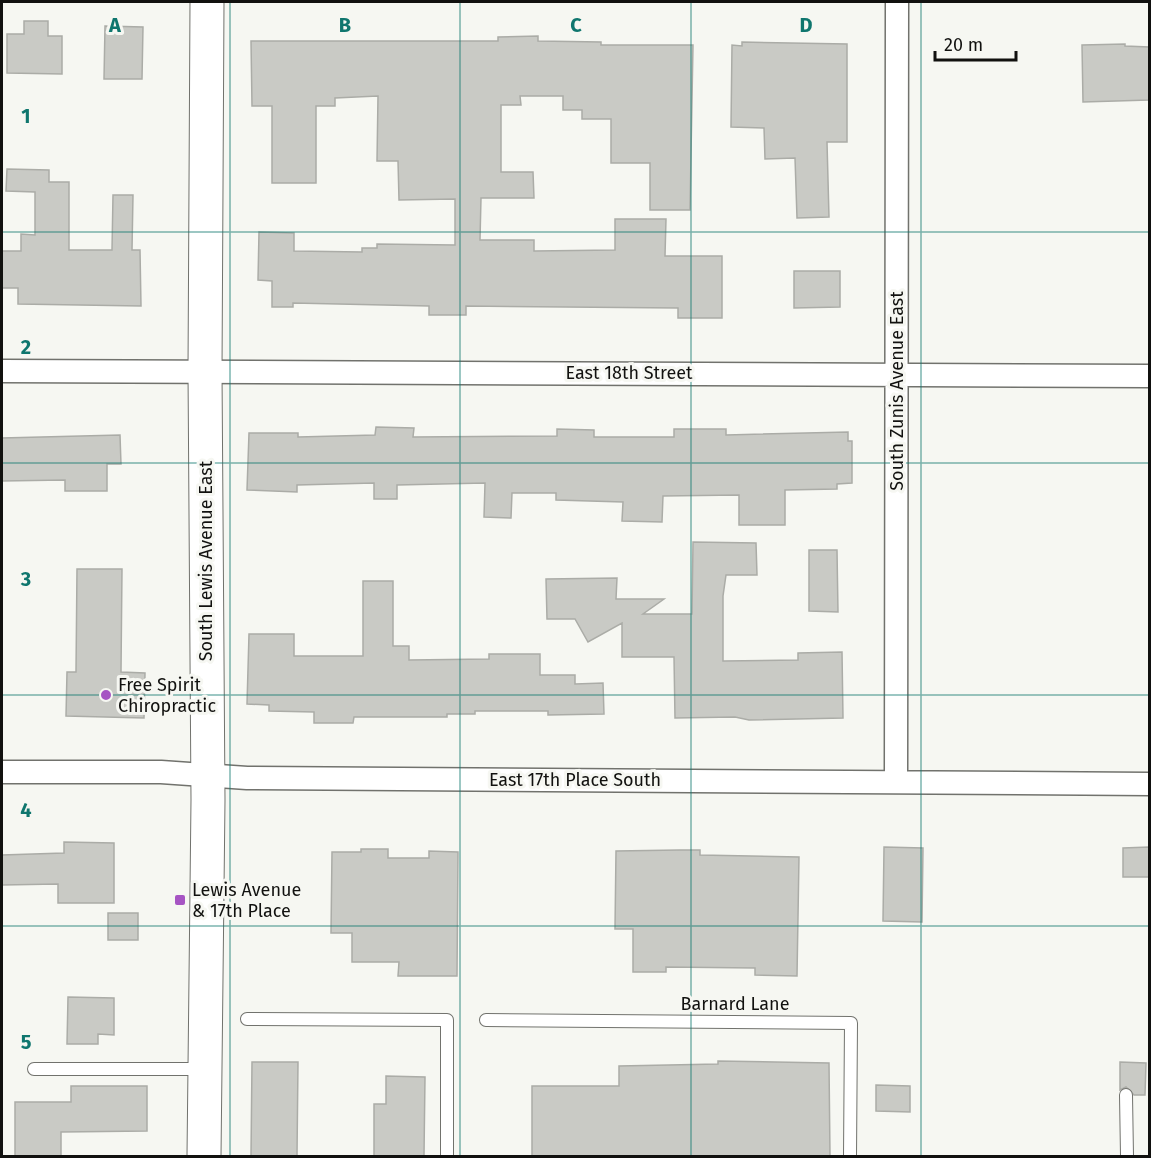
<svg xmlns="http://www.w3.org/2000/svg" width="1151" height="1158" font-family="'Fira Sans',sans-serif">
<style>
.building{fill:#c9cac5;stroke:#abaca7;stroke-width:1.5}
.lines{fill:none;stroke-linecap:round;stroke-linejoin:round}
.service-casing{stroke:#71726d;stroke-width:14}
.minor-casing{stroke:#71726d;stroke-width:25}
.secondary-casing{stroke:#71726d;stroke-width:35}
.service{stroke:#fff;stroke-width:12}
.minor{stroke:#fff;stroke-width:22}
.secondary{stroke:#fff;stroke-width:33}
.grid{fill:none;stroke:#0f766e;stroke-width:1.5;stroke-opacity:0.55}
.poi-dot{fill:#a654c3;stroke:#f6f7f2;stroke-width:2}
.labels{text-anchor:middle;stroke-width:6;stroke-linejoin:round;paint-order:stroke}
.street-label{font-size:18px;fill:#11110f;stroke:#f6f7f2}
.poi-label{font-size:18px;fill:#11110f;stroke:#f6f7f2;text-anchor:start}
.grid-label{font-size:20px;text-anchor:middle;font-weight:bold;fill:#0f766e;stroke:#f6f7f2;stroke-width:6;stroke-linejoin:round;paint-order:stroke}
</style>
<rect width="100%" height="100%" fill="#f6f7f2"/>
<!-- building -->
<path class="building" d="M 24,21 L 48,21 L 48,36 L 62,36 L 62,74 L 7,73 L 7,34 L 24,34 Z
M 105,26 L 143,27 L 142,79 L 104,79 Z
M 538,36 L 538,41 L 601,42 L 601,45 L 693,45 L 690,210 L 650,210 L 650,163 L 611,163 L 611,119 L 582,119 L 582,110 L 563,110 L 563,96 L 520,96 L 521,105 L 501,105 L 501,172 L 533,172 L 534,198 L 481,198 L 480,240 L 534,240 L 534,251 L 615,250 L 615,219 L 666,219 L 665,256 L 722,256 L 722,318 L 678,318 L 678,308 L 466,306 L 466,315 L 429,315 L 429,306 L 293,303 L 293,307 L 272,307 L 272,281 L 258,280 L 259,232 L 294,233 L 294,251 L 362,252 L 362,248 L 377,248 L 377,244 L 455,245 L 455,199 L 399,200 L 398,161 L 377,161 L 378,96 L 335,98 L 335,106 L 316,106 L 316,183 L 272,183 L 272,106 L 252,106 L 251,41 L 498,41 L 498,37 Z
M 742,42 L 847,44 L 847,142 L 827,142 L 829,217 L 797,218 L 795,158 L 765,159 L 764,128 L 731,127 L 732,45 L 742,46 Z
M 1125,44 L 1125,46 L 1149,47 L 1149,100 L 1083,102 L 1082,45 Z
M 7,169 L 49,170 L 49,182 L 69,182 L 69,250 L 112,250 L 113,195 L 133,195 L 132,250 L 140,250 L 141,306 L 18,304 L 18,288 L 2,288 L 2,251 L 21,251 L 21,234 L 35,235 L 35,192 L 6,191 Z
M 794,271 L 840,271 L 840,307 L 794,308 Z
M 376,427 L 414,428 L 413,437 L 557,436 L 557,429 L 594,430 L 594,437 L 674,437 L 674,429 L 726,429 L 726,435 L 848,432 L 848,441 L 852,441 L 852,483 L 837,484 L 837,489 L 785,490 L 785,525 L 739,525 L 739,495 L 663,496 L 662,522 L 622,521 L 623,502 L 556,500 L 556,493 L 512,493 L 511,518 L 484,517 L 485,483 L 397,485 L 397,499 L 374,499 L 374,483 L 297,485 L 297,492 L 247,490 L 249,433 L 298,433 L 298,437 L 375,435 Z
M 120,435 L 121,464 L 107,464 L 107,491 L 65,491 L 65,480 L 2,481 L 2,438 Z
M 693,542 L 756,543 L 757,575 L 726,575 L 723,596 L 723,661 L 798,660 L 798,653 L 842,652 L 843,718 L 749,720 L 735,717 L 675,718 L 674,657 L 622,657 L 622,623 L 588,642 L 575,619 L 547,619 L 546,579 L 617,578 L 616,599 L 664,599 L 643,614 L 692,614 Z
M 809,550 L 837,550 L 838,612 L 809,611 Z
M 77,569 L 122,569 L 121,672 L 145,673 L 144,718 L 66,716 L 67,672 L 76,672 Z
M 363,581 L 393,581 L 393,646 L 409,646 L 409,660 L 489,659 L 489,654 L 540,654 L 540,675 L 575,675 L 575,684 L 603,683 L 604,714 L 548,715 L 548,711 L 475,711 L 475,714 L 447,714 L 447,717 L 354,717 L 353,723 L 314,723 L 314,712 L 269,711 L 269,705 L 247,704 L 249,634 L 294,634 L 294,656 L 363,656 Z
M 64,842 L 114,843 L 114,903 L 58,903 L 58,884 L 2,885 L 2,855 L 64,853 Z
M 884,847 L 923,848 L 922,922 L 883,921 Z
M 1149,847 L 1149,877 L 1123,877 L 1123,848 Z
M 361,849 L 388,849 L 388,858 L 429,858 L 429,851 L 458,852 L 457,976 L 398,976 L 399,962 L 352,962 L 352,933 L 331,933 L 332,852 L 361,852 Z
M 679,850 L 700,850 L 700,855 L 799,857 L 797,976 L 755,975 L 755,968 L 666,967 L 666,972 L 633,972 L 633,929 L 615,929 L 616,851 Z
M 108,913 L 138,913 L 138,940 L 108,940 Z
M 68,997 L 114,998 L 114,1035 L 98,1034 L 98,1044 L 67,1044 Z
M 718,1061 L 829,1063 L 830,1156 L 532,1156 L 532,1086 L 619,1086 L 619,1066 L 718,1064 Z
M 252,1062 L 298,1062 L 297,1156 L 251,1156 Z
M 1120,1062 L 1146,1063 L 1145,1095 L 1134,1095 L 1126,1087 L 1120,1090 Z
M 386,1076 L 425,1077 L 424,1156 L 374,1156 L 374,1104 L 386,1104 Z
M 876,1085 L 910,1086 L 910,1112 L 876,1111 Z
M 71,1086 L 147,1086 L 147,1131 L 61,1132 L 61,1156 L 15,1156 L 15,1102 L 71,1102 Z"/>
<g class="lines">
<!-- service casing -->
<g class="service-casing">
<path id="service" d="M 247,1019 L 447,1020 L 447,1156
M 486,1020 L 851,1023 L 850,1156
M 34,1069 L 204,1069
M 1126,1095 L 1127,1156"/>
</g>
<!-- minor casing -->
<g class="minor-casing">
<path id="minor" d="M 2,371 L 1150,376
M 2,772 L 161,772 L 247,778 L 1150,784
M 896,781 L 897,2"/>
</g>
<!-- secondary casing -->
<g class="secondary-casing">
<path id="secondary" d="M 204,1156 L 208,800 L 205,371 L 207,2"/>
</g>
<!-- service -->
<use href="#service" class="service"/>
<!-- minor -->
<use href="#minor" class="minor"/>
<!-- secondary -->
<use href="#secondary" class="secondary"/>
</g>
<!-- grid -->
<path class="grid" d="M 230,2 L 230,1156M 460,2 L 460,1156M 691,2 L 691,1156M 921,2 L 921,1156M 2,232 L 1150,232M 2,463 L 1150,463M 2,695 L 1150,695M 2,926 L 1150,926"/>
<!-- markers -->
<g class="poi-dot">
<circle cx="106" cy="695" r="6"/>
<rect x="174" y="894" width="12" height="12" rx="3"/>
</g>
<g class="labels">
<!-- street labels -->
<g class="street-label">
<text x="629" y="379">East 18th Street</text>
<text transform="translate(897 391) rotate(-90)" y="6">South Zunis Avenue East</text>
<text transform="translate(206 561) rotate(-90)" y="6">South Lewis Avenue East</text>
<text x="575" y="786">East 17th Place South</text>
<text x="735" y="1010">Barnard Lane</text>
</g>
<!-- poi labels -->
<g class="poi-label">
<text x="118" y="691">Free Spirit<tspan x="118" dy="21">Chiropractic</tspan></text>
<text x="192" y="896">Lewis Avenue<tspan x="192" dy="21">&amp; 17th Place</tspan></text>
</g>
</g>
<g class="grid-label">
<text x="115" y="32">A</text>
<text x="345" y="32">B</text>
<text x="576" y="32">C</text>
<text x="806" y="32">D</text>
<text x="26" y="123">1</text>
<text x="26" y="354">2</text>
<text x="26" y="586">3</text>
<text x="26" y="817">4</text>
<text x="26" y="1049">5</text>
</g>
<!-- border -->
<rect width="1151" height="1158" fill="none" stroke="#11110f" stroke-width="6"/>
<!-- scale -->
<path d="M935 51v9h81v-9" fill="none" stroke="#11110f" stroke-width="3"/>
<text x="944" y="51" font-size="18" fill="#11110f" stroke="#f6f7f2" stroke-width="4.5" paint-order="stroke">20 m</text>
</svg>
